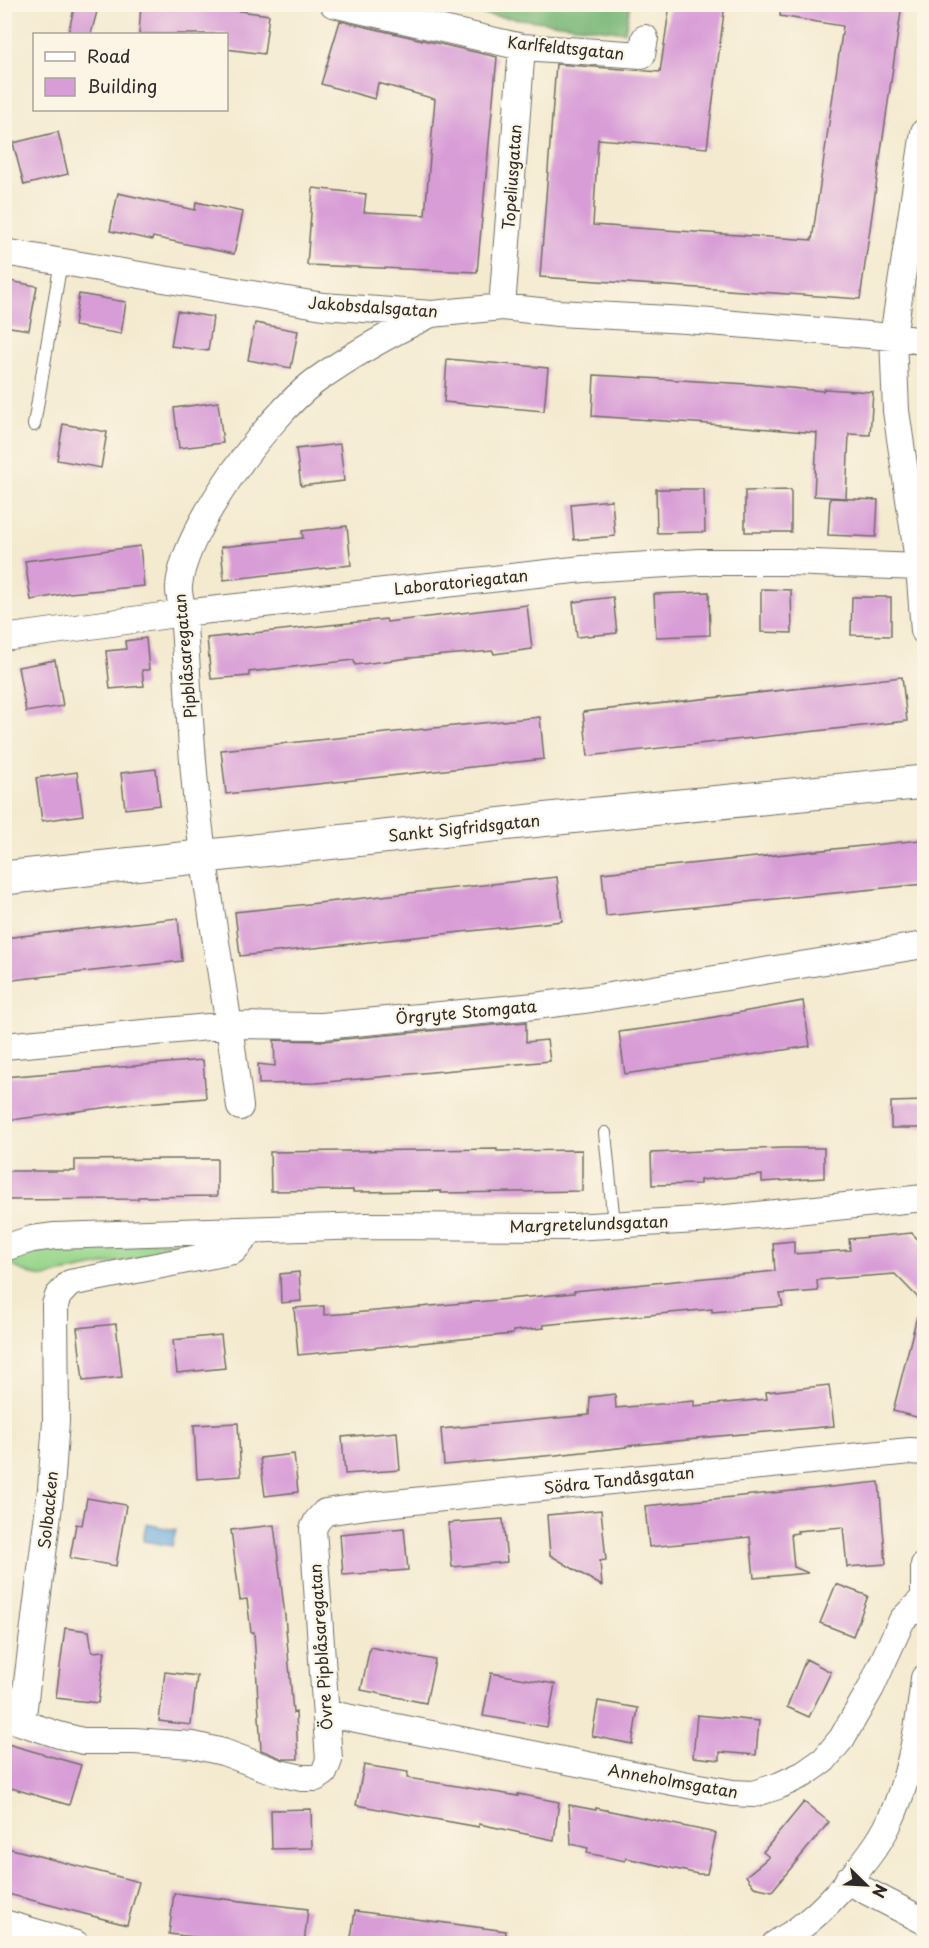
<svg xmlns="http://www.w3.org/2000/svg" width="929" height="1948" font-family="'Playpen Sans',sans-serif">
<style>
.green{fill:#98d68c;stroke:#62805c;stroke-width:1.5}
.forest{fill:#7ab778;stroke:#527152;stroke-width:1.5}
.water{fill:#6babdf;stroke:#4b6b85;stroke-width:1.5}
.building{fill:#d89dd7}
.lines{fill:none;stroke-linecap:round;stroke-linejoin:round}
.lane-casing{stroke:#716e65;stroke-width:14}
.street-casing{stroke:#716e65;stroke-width:28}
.secondary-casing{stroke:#716e65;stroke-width:35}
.lane{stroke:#fff;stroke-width:12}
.street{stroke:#fff;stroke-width:26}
.secondary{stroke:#fff;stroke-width:33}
.labels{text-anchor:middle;stroke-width:4.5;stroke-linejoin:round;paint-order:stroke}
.street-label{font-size:16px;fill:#2b2b2b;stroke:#fcf5e5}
</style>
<rect width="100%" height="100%" fill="#fcf5e5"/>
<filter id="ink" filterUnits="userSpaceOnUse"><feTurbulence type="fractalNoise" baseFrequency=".0167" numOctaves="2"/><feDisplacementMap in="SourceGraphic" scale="12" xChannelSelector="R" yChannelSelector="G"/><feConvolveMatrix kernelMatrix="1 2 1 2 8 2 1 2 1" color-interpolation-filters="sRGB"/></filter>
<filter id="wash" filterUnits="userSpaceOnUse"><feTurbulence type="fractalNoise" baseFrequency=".008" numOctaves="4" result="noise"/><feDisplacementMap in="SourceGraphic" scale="24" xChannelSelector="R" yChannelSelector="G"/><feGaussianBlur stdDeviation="1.35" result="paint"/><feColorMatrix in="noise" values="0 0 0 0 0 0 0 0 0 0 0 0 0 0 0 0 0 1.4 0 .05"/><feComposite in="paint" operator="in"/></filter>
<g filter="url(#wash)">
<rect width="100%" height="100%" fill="#f4ead0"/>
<!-- green -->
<path class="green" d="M 236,1239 L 56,1274 C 42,1282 19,1270 7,1262 L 7,1259 L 46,1249 L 77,1245 Z"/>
<!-- forest -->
<path class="forest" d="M 442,5 L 630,4 L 630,5 L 625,32 L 486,15 Z"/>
<!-- water -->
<path class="water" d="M 146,1524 L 176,1530 L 172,1546 L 143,1541 Z"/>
<g id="blocks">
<!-- building -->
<path class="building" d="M 75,4 L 99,4 L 91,34 L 68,34 Z
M 141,4 L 190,4 L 269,15 L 264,54 L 226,49 L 226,34 L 139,34 Z
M 670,4 L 725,4 L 707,148 L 598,139 L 593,225 L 812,240 L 843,26 L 780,16 L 781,4 L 902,4 L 860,299 L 540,277 L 556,64 L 660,72 Z
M 340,21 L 497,57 L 477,272 L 307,265 L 313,188 L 366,194 L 364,212 L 425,215 L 435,99 L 378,83 L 375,99 L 321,84 Z
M 58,132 L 68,174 L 24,185 L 13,143 Z
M 118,193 L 195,210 L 196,202 L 243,212 L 234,254 L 153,237 L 152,240 L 110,231 Z
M 4,280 L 37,286 L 29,330 L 4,326 Z
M 79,294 L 126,302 L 121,334 L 74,326 Z
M 177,311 L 213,317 L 208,351 L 171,346 Z
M 255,323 L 298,331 L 291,368 L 248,360 Z
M 447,359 L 548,368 L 544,411 L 444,402 Z
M 594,375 L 748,384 L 823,391 L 824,389 L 873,392 L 870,435 L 849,434 L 846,498 L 814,496 L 817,433 L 709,424 L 592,416 Z
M 218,402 L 223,443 L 179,448 L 174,408 Z
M 63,424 L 107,432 L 101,468 L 57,460 Z
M 340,444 L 344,481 L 301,486 L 296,449 Z
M 656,489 L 704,489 L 705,532 L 657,533 Z
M 791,490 L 791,532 L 745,532 L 745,491 Z
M 830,498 L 878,500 L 876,537 L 828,535 Z
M 612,500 L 615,536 L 574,540 L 571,504 Z
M 347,526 L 351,565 L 224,580 L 221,547 L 303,538 L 302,531 Z
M 140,546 L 144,586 L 69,593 L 31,600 L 25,561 Z
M 761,589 L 791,590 L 792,633 L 761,632 Z
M 709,592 L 710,635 L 656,637 L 654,594 Z
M 613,597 L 617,633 L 577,637 L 573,602 Z
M 852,597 L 891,597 L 891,636 L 851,635 Z
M 527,605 L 532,649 L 494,654 L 493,651 L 409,658 L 355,665 L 354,660 L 249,672 L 249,676 L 211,679 L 207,638 L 386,619 L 387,622 Z
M 146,638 L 149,670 L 142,670 L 144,686 L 110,689 L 106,651 L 126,649 L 125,641 Z
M 55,660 L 63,706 L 26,712 L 18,667 Z
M 902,677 L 907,721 L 588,756 L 583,712 Z
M 540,717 L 544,759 L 226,794 L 221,750 Z
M 156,769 L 160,805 L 125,809 L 121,773 Z
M 77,772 L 83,815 L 42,821 L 36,778 Z
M 920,840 L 924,884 L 606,916 L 602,873 Z
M 557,877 L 562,921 L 240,956 L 235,912 Z
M 178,918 L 182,961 L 4,981 L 4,938 Z
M 803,1001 L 810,1046 L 625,1074 L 619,1032 L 693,1022 L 693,1021 Z
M 526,1022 L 526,1042 L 547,1040 L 550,1061 L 316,1083 L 259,1084 L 258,1064 L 275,1066 L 274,1040 L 323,1041 Z
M 203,1060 L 206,1098 L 132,1104 L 4,1121 L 4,1077 Z
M 924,1101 L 924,1128 L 891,1128 L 891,1102 Z
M 784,1148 L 824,1148 L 824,1178 L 762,1182 L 762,1175 L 700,1180 L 700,1184 L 652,1185 L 651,1153 Z
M 497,1149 L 497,1151 L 582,1150 L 582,1191 L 441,1193 L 441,1191 L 353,1192 L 353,1190 L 271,1191 L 270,1152 Z
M 173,1159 L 217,1159 L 217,1196 L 138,1197 L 138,1199 L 4,1200 L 4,1171 L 75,1171 L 75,1160 Z
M 912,1233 L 924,1246 L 924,1304 L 895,1274 L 817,1280 L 818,1291 L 780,1294 L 783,1306 L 712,1312 L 712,1309 L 543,1325 L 544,1328 L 513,1331 L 513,1334 L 298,1355 L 294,1308 L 324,1306 L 324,1315 L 353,1313 L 574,1293 L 574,1291 L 775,1271 L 773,1243 L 794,1241 L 794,1254 L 850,1250 L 849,1239 Z
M 299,1272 L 301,1301 L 281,1303 L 280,1274 Z
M 917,1316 L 924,1317 L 924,1419 L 893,1411 Z
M 116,1324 L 122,1377 L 83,1381 L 77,1328 Z
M 221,1335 L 225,1368 L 177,1373 L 173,1340 Z
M 829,1385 L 834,1426 L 697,1438 L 697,1439 L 626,1446 L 626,1447 L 556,1455 L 444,1465 L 441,1429 L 589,1415 L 590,1397 L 615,1394 L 616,1408 L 694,1401 L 694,1406 L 767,1399 L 766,1392 Z
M 238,1423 L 241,1476 L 197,1479 L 194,1425 Z
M 397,1432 L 400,1470 L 345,1474 L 342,1437 Z
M 294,1454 L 298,1492 L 265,1496 L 260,1458 Z
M 879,1482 L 886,1564 L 847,1567 L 843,1527 L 797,1531 L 798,1533 L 791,1534 L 794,1567 L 808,1573 L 754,1578 L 750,1537 L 649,1547 L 645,1506 Z
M 87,1498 L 126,1505 L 116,1566 L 70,1558 L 76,1524 L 82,1525 Z
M 601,1510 L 606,1560 L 600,1561 L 602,1586 L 550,1555 L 547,1515 Z
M 503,1519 L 507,1562 L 452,1567 L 448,1523 Z
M 274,1525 L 285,1616 L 293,1713 L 296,1712 L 298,1759 L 283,1759 L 261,1750 L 254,1632 L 251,1632 L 247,1599 L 240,1600 L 231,1530 Z
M 404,1528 L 408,1570 L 343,1575 L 340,1534 Z
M 836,1584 L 868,1596 L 853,1636 L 820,1623 Z
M 65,1628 L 89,1631 L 92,1652 L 105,1651 L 98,1703 L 56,1698 Z
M 370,1647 L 435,1660 L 426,1703 L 361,1690 Z
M 806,1659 L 831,1672 L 809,1717 L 787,1707 Z
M 165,1672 L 197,1676 L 191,1725 L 159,1721 Z
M 491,1673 L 555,1684 L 547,1727 L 483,1716 Z
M 598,1701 L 638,1708 L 632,1744 L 592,1736 Z
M 697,1715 L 759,1721 L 756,1755 L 720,1752 L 720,1760 L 693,1757 Z
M 4,1743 L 81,1765 L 69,1805 L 4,1786 Z
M 364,1765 L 408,1772 L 407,1778 L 518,1796 L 518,1794 L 559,1802 L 554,1840 L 479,1824 L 479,1827 L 356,1805 Z
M 804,1802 L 829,1822 L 772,1891 L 754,1887 L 746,1876 L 769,1857 L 763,1852 Z
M 569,1805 L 596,1810 L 596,1808 L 716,1833 L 707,1874 L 698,1874 L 626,1858 L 625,1861 L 587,1853 L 588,1848 L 571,1844 Z
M 311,1809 L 312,1848 L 272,1849 L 271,1810 Z
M 8,1848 L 139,1882 L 127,1925 L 4,1893 L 4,1862 Z
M 174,1893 L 308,1909 L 304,1944 L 256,1944 L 169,1934 Z
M 355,1911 L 506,1931 L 505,1944 L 350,1944 Z"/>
</g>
</g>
<g filter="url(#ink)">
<use href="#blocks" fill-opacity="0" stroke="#716e65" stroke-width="1.5"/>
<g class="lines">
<!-- lane casing -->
<g class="lane-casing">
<path id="lane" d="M 34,425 L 61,261
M 605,1133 L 614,1224"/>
</g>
<!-- street casing -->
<g class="street-casing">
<path id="street" d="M 333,4 L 522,47 L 642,55 L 645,38
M 924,132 L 893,337 L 896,411 L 919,567 L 924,631
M 4,252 L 323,306 L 432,314 L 502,307 L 558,313 L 686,320 L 893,337 L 924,341
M 502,307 L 522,47
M 4,638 L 183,613 L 583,569 L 700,562 L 788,562 L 919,567
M 4,1046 L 230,1025 L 322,1026 L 535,1006 L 591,999 L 924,945
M 240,1107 C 228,1006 208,906 197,804 C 190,741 188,676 183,613 C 182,604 178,594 179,586 C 184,528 269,416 314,382 C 350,356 389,334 429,315
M 4,1248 L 32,1239 L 55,1236 L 367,1226 L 572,1227 L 716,1219 L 924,1198
M 924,1565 L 924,1612
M 4,1717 L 59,1735 L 83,1741 L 134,1741 L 193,1745 L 223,1752 L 279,1773 L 302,1778 L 316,1778 L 324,1773 L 329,1760 L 313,1529 L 317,1521 L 325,1512 L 374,1505 L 910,1451 L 924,1452
M 327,1717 L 341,1716 L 693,1786 L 733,1793 L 753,1794 L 778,1786 L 804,1774 L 824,1760 L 842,1738 L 871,1688 L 902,1620 L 924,1598
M 22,1723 L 51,1489 L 56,1421 L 55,1305 L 58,1296 L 70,1283 L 233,1251 L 252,1230
M 848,1879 L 862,1889 L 924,1921
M 4,1923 L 76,1944
M 775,1944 C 784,1938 794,1933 802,1926 C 829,1906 874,1854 888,1825 C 910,1779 919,1728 924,1678"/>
</g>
<!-- secondary casing -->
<g class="secondary-casing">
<path id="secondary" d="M 4,878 L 568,817 L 924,782"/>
</g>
<!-- lane -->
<use href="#lane" class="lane"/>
<!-- street -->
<use href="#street" class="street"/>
<!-- secondary -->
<use href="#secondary" class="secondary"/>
</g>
</g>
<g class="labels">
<!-- street labels -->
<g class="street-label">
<text transform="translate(566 48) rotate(6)" y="6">Karlfeldtsgatan</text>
<text transform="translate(512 177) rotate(-86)" y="6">Topeliusgatan</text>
<text transform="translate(373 307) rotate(4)" y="6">Jakobsdalsgatan</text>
<text transform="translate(461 582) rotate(-6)" y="6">Laboratoriegatan</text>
<text transform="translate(185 656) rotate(-95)" y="6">Pipblåsaregatan</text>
<text transform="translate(464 828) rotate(-6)" y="6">Sankt Sigfridsgatan</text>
<text transform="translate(466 1012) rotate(-5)" y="6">Örgryte Stomgata</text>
<text transform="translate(589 1224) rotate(-2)" y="6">Margretelundsgatan</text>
<text transform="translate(619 1480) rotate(-6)" y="6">Södra Tandåsgatan</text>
<text transform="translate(48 1510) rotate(-84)" y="6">Solbacken</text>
<text transform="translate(321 1647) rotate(-94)" y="6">Övre Pipblåsaregatan</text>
<text transform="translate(673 1781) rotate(10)" y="6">Anneholmsgatan</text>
</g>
</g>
<!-- margin -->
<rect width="929" height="1948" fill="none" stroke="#fcf5e5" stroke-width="24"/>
<!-- legend -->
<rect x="33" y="33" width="195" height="78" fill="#fcf5e5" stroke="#a8a49b" stroke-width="1.5"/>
<rect x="45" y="52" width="30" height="9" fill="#ffffff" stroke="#a8a49b" stroke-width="1.5"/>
<text x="87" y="63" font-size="18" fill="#2b2b2b">Road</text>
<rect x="45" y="78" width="30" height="18" fill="#d89dd7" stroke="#a8a49b" stroke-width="1.5"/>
<text x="87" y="93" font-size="18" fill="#2b2b2b">Building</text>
<!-- north arrow -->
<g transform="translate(866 1885) rotate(114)" stroke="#fcf5e5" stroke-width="4.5" paint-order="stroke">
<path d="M0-4.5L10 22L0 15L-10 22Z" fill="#2b2b2b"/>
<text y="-9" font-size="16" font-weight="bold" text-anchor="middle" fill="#2b2b2b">N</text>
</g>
</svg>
